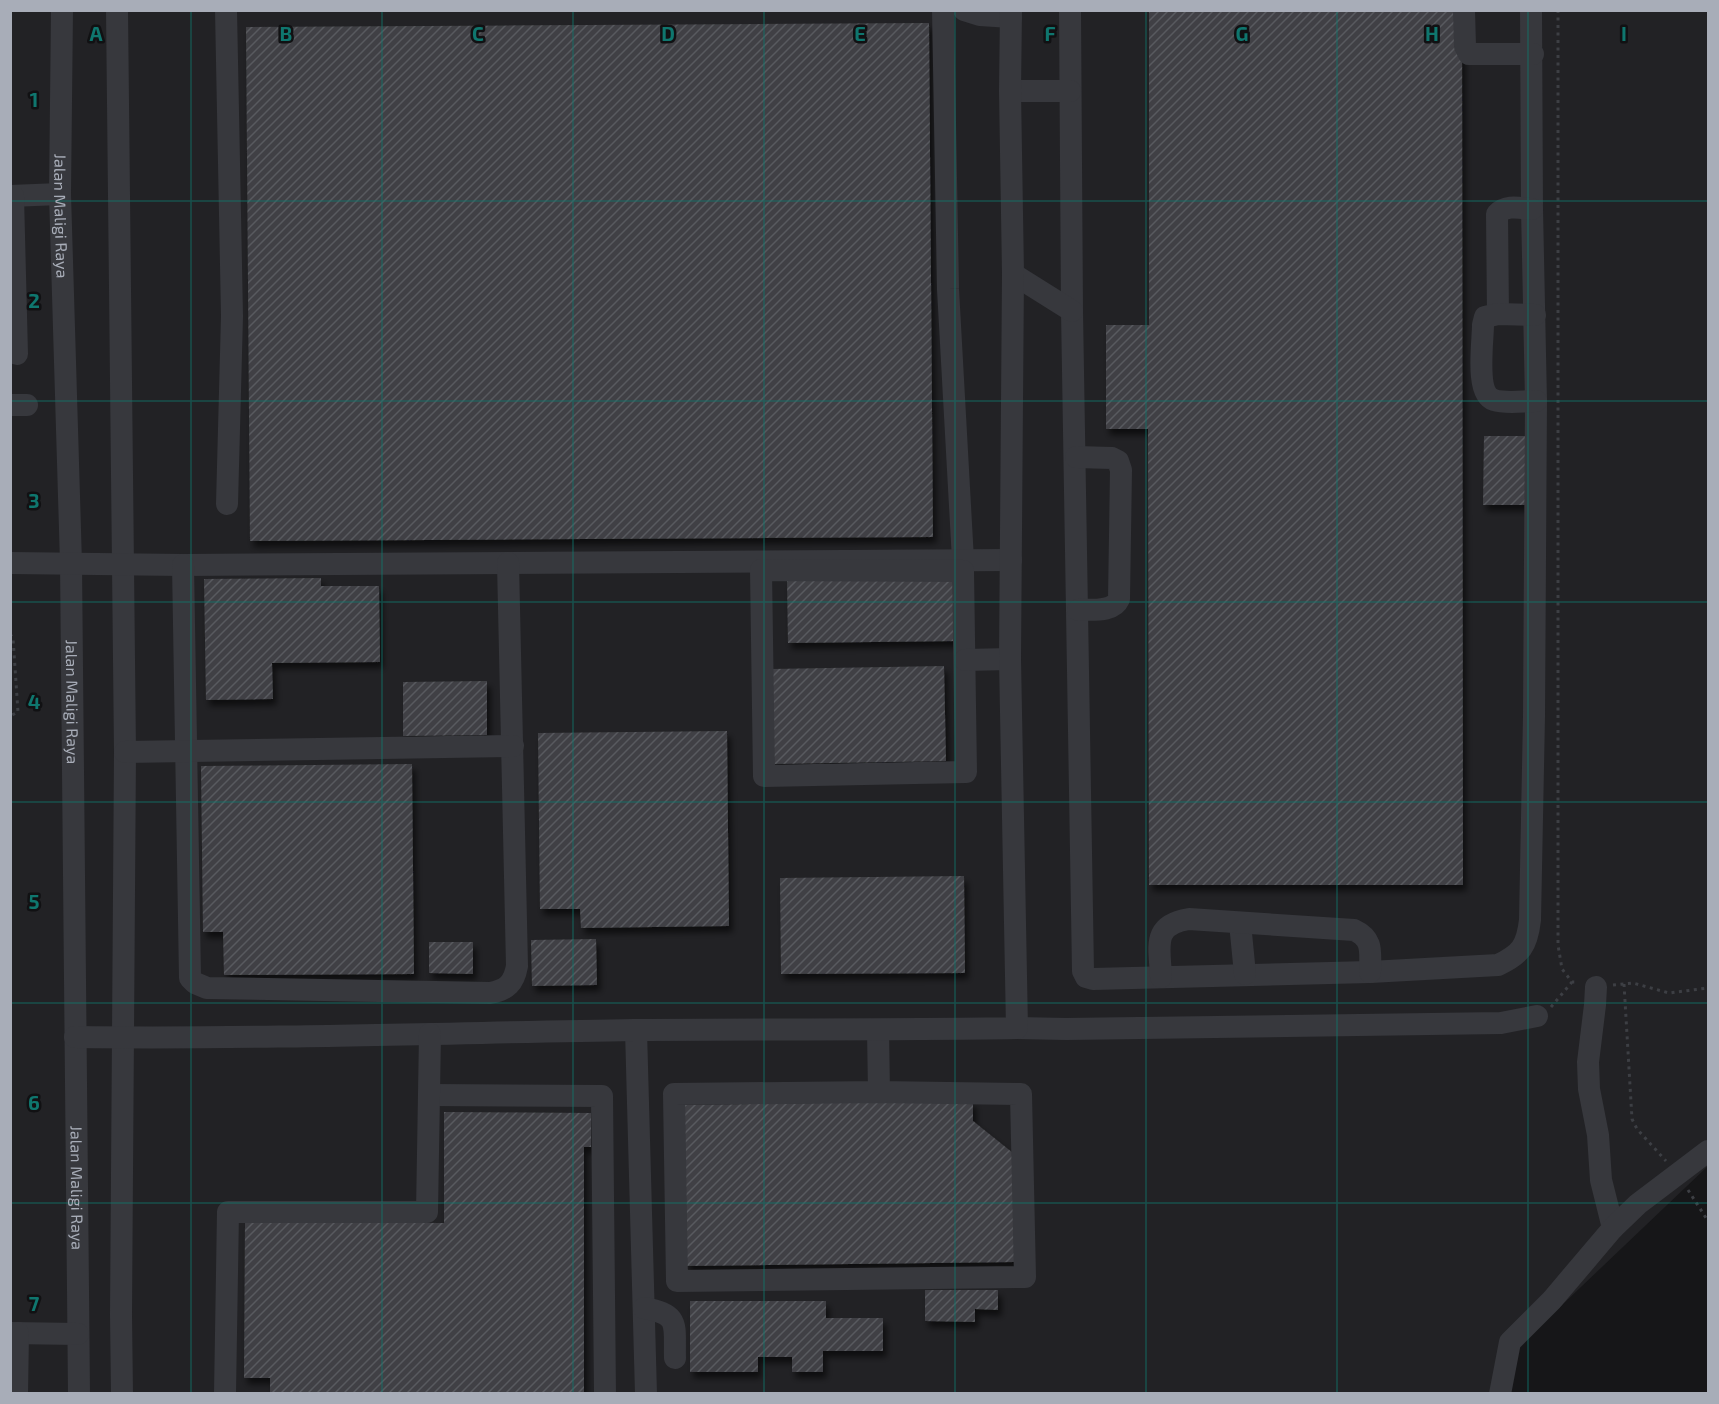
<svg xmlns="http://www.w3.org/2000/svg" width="1719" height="1404" font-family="'Exo 2',sans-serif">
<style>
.built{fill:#222225}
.building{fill:url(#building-hatch);filter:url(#shadow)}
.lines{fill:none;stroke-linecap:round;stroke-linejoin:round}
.path{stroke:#3d3f44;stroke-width:3;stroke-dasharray:3 4.5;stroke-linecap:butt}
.minor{stroke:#37383d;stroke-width:22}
.grid{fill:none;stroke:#0f766e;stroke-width:1.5;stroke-opacity:0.55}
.labels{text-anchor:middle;stroke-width:5;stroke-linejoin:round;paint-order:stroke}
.street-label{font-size:16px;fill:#a8adb8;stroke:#111113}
.grid-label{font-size:20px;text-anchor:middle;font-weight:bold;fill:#0f766e;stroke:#111113;stroke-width:5;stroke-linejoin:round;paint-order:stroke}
</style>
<defs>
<pattern id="building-hatch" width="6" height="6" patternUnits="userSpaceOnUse" patternTransform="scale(1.5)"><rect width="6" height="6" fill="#404145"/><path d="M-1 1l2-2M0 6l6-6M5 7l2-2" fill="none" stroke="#595a5e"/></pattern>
<filter id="shadow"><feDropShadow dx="3.5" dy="6" stdDeviation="3" flood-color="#0009"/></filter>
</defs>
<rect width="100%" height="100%" fill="#161618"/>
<!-- built -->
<path class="built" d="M 10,11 L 1708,11 L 1708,1166 L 1519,1346 L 1506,1393 L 11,1393 Z"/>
<!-- building -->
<path class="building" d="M 1149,10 L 1462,10 L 1463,885 L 1149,885 L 1148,429 L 1106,429 L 1106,325 L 1149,325 Z
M 929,23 L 933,537 L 250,541 L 246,27 Z
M 1484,436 L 1527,436 L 1527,505 L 1483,505 Z
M 321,578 L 321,586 L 379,586 L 380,662 L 272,663 L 273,699 L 206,700 L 204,579 Z
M 956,578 L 957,641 L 788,643 L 787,580 Z
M 944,666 L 946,761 L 773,764 L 771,669 Z
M 487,681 L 487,735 L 403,736 L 403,682 Z
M 727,731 L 729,926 L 581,928 L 580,909 L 540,909 L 538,733 Z
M 412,764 L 414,974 L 224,975 L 223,932 L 203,932 L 201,766 Z
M 964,876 L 965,973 L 781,974 L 780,878 Z
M 596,939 L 597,985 L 532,986 L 531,940 Z
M 429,942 L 473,942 L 473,974 L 429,973 Z
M 973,1101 L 973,1121 L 1013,1153 L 1015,1262 L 686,1266 L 683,1105 Z
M 444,1112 L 591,1113 L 591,1147 L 584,1147 L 584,1393 L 270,1392 L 270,1378 L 244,1378 L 245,1222 L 444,1223 Z
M 925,1290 L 998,1290 L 998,1310 L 975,1309 L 975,1322 L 925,1321 Z
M 690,1301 L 826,1301 L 826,1318 L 883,1318 L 883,1351 L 823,1351 L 823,1372 L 792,1372 L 792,1357 L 758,1357 L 758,1372 L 690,1372 Z"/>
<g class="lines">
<!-- path -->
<path class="path" d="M 1558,10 L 1558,945 L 1562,969 L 1572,982 L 1578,982
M 10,634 L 13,638 L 18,712 L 10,716
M 1624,984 L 1632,1119 L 1637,1129 L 1666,1161
M 1613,985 L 1633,983 L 1669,993 L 1708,988
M 1551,1007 L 1572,982
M 1688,1190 L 1708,1221"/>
<!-- minor -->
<g class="minor">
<path id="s1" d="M 62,10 L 60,194 L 71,563 L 79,1394"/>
<path d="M 117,10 L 125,752 L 121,1315 L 122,1394"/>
<path d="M 226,10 L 232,316 L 227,504"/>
<path d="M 943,10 L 948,289 L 963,560"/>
<path d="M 964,10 L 980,15 L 1011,17"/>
<path d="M 1070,10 L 1072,311 L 1083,971 L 1086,977 L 1093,979 L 1370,972 L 1498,965 C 1521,954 1527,946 1530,920 L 1534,716 L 1536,401 L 1532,209 L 1531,10"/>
<path d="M 1464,10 L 1465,46 L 1469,54 L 1533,54"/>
<path d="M 1010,91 L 1070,91"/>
<path d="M 10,196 L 60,194"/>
<path d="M 13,196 L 17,354"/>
<path d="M 1013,274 L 1072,311"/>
<path d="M 1498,314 L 1497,214 C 1506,204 1520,208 1532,209"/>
<path d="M 1535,315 L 1498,314 L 1485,317 L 1483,325 C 1483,342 1475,394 1494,400 C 1506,404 1523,401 1536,401"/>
<path d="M 10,405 L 27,405"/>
<path d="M 1076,457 L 1112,458 L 1118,461 L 1121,470 L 1119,599 C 1113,613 1091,609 1078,610"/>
<path d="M 10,563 L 183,565 L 1011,560"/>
<path d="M 183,565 L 190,978 L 195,983 L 207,988 L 490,993 C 507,990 514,983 517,966 L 508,563"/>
<path d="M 761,570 L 963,571 L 966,772 L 764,776 Z"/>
<path d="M 965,660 L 1010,659"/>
<path d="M 125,752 L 513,746"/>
<path d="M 1240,923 L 1245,974"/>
<path d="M 1161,977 C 1160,947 1151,925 1189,919 L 1354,930 C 1374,939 1370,953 1370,972"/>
<path d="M 1596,987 L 1595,1005 L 1588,1062 L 1589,1089 L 1598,1135 L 1601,1180 L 1613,1228"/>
<path d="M 1017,1028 L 1066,1029 L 1501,1023 L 1537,1016"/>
<path d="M 636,1030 L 646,1394"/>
<path d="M 878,1030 L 879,1092 L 674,1094 L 677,1281 L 1025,1277 L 1021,1094 L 879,1092"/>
<path d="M 75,1037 C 262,1039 448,1033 634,1030 C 762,1029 890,1030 1017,1028 L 1010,659 L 1013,274 L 1010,91 L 1011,10"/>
<path d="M 429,1095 L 602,1096 L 605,1394"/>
<path d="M 644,1308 C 681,1315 674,1324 675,1358"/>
<path d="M 10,1333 L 78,1334"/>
<path d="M 17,1394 L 18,1333"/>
<path d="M 225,1394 L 228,1212 L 427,1212 L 430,1034"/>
<path d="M 1500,1394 L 1510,1342 L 1552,1300 L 1613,1228 L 1638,1204 L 1708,1151"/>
</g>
</g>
<!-- grid -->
<path class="grid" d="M 191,10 L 191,1394M 382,10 L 382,1394M 573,10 L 573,1394M 764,10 L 764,1394M 955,10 L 955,1394M 1146,10 L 1146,1394M 1337,10 L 1337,1394M 1528,10 L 1528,1394M 10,201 L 1708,201M 10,401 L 1708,401M 10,602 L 1708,602M 10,802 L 1708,802M 10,1003 L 1708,1003M 10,1203 L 1708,1203"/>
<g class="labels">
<!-- street labels -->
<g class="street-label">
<text dy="6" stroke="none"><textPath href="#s1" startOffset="206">Jalan Maligi Raya</textPath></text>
<text dy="6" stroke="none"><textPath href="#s1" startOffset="692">Jalan Maligi Raya</textPath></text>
<text dy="6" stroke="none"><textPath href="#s1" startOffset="1178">Jalan Maligi Raya</textPath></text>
</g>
</g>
<g class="grid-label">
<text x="96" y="41">A</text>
<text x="286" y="41">B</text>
<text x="478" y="41">C</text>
<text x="668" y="41">D</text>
<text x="860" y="41">E</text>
<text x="1050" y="41">F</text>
<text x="1242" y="41">G</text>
<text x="1432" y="41">H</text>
<text x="1624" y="41">I</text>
<text x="34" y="107">1</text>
<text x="34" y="308">2</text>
<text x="34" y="508">3</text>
<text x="34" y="709">4</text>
<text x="34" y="909">5</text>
<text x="34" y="1110">6</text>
<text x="34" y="1311">7</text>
</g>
<!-- border -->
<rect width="1719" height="1404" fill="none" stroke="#a8adb8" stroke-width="24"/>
</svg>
